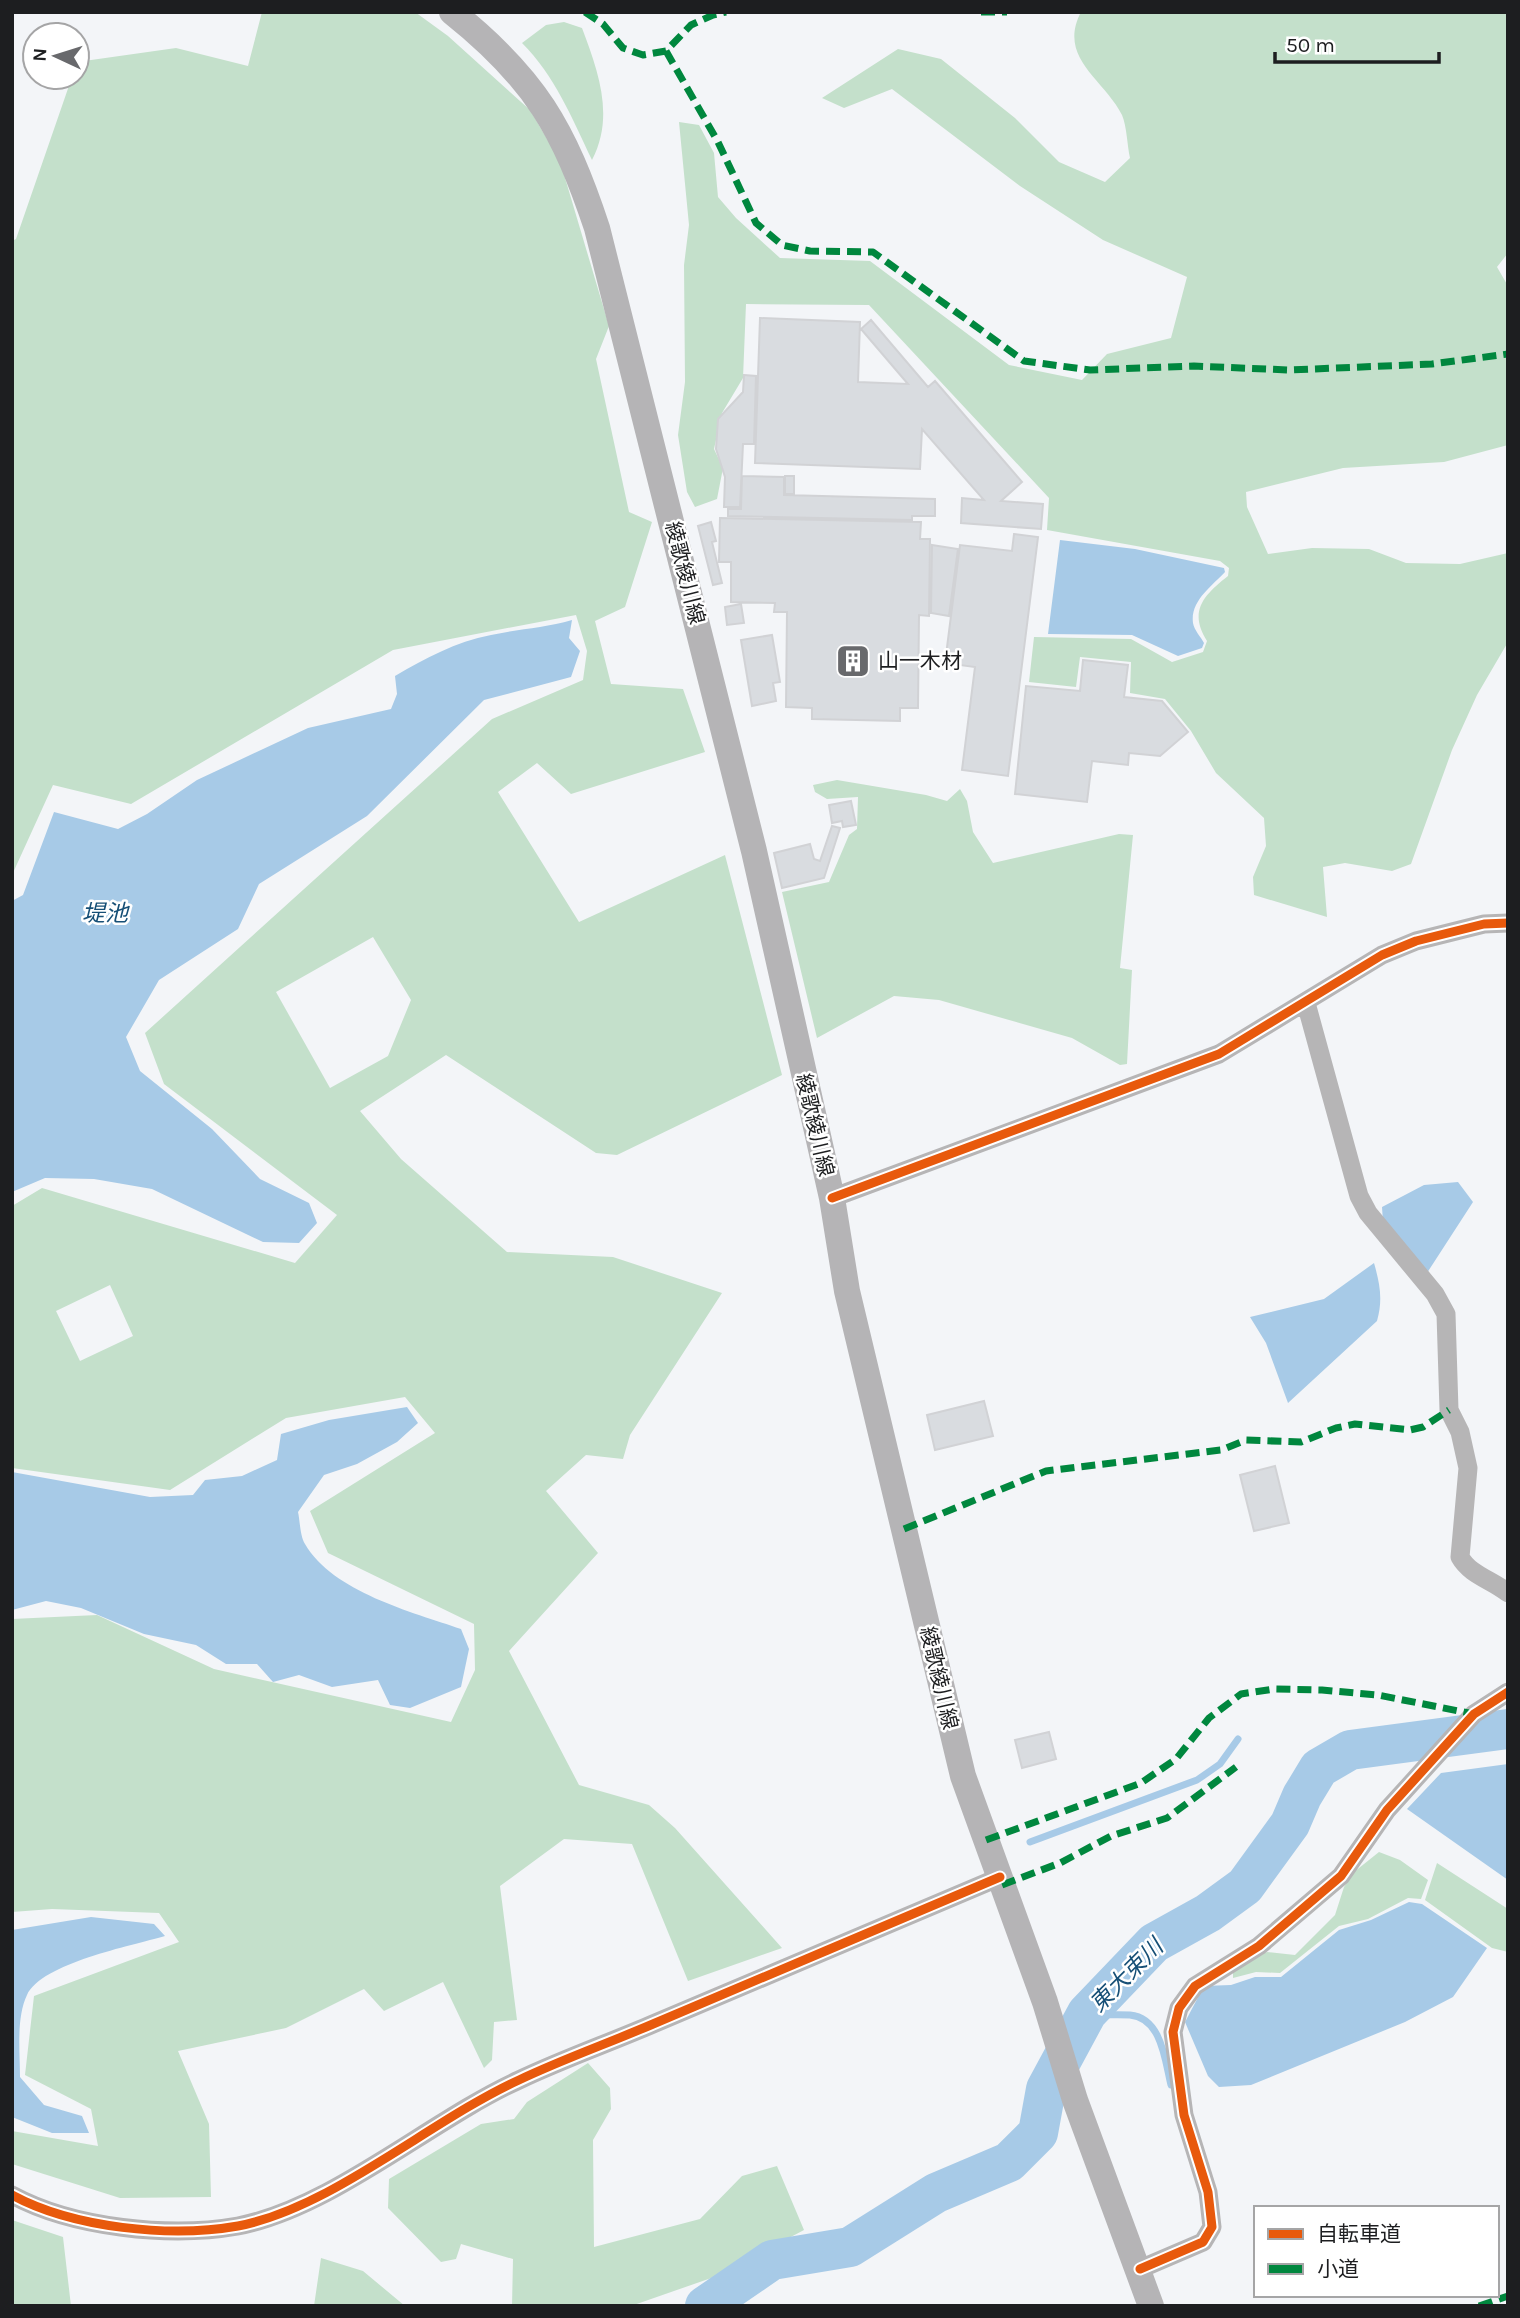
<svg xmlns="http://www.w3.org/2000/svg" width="1520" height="2318" font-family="Karla,'Noto Sans JP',sans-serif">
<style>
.green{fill:#c4e0cb;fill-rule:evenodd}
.water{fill:#a7cae7}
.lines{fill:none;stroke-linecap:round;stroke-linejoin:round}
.stream{stroke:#a7cae7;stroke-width:7}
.river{stroke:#a7cae7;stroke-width:40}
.building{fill:#d9dce0;stroke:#d1d2d5;stroke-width:2}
.street{stroke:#b6b5b6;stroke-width:19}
.secondary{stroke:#b5b4b6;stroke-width:26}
.quiet{stroke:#00873e;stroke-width:7;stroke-dasharray:14 7;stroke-linecap:butt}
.cycleway-casing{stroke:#fff;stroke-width:13}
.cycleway{stroke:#e8590c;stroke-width:9}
.labels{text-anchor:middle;stroke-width:5;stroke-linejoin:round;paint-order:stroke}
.street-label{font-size:21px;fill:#1d1e20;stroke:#fff}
.poi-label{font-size:21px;fill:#1d1e20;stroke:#fff;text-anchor:start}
.water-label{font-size:23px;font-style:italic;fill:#164f76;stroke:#fff}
</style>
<rect width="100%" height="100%" fill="#f3f5f8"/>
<!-- green -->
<path class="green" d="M 262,12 L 415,12 L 448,36 L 530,110 L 560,161 L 609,326 L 596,359 L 629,512 L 652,522 L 625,607 L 595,621 L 611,684 L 683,689 L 705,752 L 571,794 L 537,763 L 498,792 L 579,922 L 725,855 L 782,1075 L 617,1155 L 596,1153 L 446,1055 L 360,1111 L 401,1159 L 507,1252 L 613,1257 L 722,1293 L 630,1435 L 623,1459 L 586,1455 L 546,1491 L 598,1553 L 509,1651 L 579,1785 L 649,1805 L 675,1828 L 782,1948 L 688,1981 L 632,1844 L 564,1839 L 500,1886 L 517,2020 L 494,2022 L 492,2060 L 484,2068 L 443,1982 L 384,2011 L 364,1989 L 286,2028 L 178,2051 L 209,2124 L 211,2197 L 120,2198 L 12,2164 L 12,2131 L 98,2146 L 91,2109 L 25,2075 L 34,1996 L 179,1942 L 159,1913 L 52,1909 L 12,1912 L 12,1619 L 97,1615 L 214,1669 L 451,1722 L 475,1670 L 474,1624 L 328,1553 L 310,1511 L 435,1433 L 405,1397 L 286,1418 L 170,1490 L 12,1468 L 12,1206 L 42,1188 L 295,1263 L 337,1215 L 164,1084 L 145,1033 L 492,719 L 583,680 L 587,651 L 576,615 L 393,650 L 131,804 L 53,785 L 12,875 L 12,241 L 16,239 L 72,77 L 77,77 L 77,62 L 176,48 L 248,66 ZM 373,937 L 411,1000 L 388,1056 L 330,1088 L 276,992 ZM 110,1285 L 133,1336 L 80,1361 L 56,1311 Z
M 1081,12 L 1508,12 L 1508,253 L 1497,267 L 1508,286 L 1508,445 L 1444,462 L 1343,468 L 1246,492 L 1247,507 L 1268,554 L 1312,548 L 1369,549 L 1406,563 L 1460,564 L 1508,553 L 1508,642 L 1477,695 L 1452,750 L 1411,864 L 1392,871 L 1345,863 L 1323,867 L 1327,917 L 1254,895 L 1253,877 L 1266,846 L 1264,818 L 1216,773 L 1191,731 L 1165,699 L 1130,693 L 1131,662 L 1080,657 L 1076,687 L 1029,682 L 1034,637 L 1131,639 L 1172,662 L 1203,652 L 1207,641 C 1188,611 1204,595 1228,576 L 1229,568 L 1220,561 L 1047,530 L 1049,498 L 869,305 L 746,304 L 743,378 L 722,413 L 714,449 L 723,468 L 717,499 L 695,507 L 687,492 L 678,435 L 685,382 L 684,265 L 689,225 L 679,122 L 699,125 L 714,153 L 718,197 L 736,218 L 780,258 L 870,261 L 1009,365 L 1082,380 L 1107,354 L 1171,338 L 1187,277 L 1103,240 L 1020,186 L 892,89 L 844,108 L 822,98 L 898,49 L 941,59 L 1015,118 L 1059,162 L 1105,182 L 1130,158 C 1127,145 1127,127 1122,115 C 1104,79 1057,58 1081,12 Z
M 564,22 L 582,28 C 598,71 615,116 592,160 C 572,118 555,76 522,43 L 546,25 Z
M 837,780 L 926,795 L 947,801 L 960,789 L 967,801 L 973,832 L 993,863 L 1119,834 L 1133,835 L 1120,968 L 1132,970 L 1127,1064 L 1120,1065 L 1072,1038 L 939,1000 L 894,996 L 817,1038 L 782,892 L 829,882 L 849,835 L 857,829 L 858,797 L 827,799 L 815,792 L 813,785 Z
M 1379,1852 L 1400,1860 L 1428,1880 L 1421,1899 L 1408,1898 L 1368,1919 L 1339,1926 L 1280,1973 L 1256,1972 L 1233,1978 L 1233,1971 L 1267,1952 L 1295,1955 L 1335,1915 L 1344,1887 L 1354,1872 Z
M 1437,1863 L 1508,1909 L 1508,1952 L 1492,1948 L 1425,1900 Z
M 588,2063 L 610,2088 L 611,2109 L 593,2140 L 594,2247 L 700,2219 L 742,2176 L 777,2166 L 804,2230 L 717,2276 L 631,2306 L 512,2306 L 513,2259 L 461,2244 L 456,2259 L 441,2262 L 388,2208 L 389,2179 L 481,2124 L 514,2119 L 527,2102 Z
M 12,2220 L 63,2237 L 71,2306 L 12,2306 Z
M 321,2258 L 363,2271 L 405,2306 L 314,2306 Z"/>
<!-- water -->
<path class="water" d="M 1060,540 L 1135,549 L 1224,568 L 1225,572 C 1212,586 1190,601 1193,623 C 1194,630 1201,637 1204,643 L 1202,648 L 1178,656 L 1132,635 L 1048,634 Z
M 572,620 L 569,638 L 580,651 L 571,677 L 484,700 L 367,816 L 259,884 L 238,929 L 159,980 L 126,1037 L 140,1071 L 212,1129 L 260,1179 L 309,1203 L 317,1223 L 299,1243 L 263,1242 L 152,1189 L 94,1179 L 45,1178 L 12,1192 L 12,901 L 23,895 L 54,812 L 118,829 L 147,814 L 197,780 L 308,728 L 391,709 L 397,694 L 395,676 C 426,658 455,642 491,635 C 518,629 545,628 572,620 Z
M 1458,1182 L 1473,1202 L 1427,1273 L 1383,1222 L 1382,1207 L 1424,1185 Z
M 1374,1263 C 1380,1284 1383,1300 1377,1321 L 1288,1403 L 1266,1343 L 1250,1317 L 1324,1299 Z
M 407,1407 L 418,1423 L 397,1442 L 357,1464 L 324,1475 L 298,1512 C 300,1521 300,1536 305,1544 C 333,1592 412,1612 461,1629 L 469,1649 L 461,1687 L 410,1708 L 390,1705 L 378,1680 L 332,1687 L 299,1675 L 273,1682 L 257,1664 L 226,1664 L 196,1645 L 144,1634 L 81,1608 L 46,1601 L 12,1610 L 12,1472 L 150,1497 L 193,1495 L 205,1480 L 242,1476 L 277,1460 L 281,1434 L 329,1420 Z
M 1508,1764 L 1508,1880 L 1407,1809 L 1441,1773 Z
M 1409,1902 L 1422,1904 L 1487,1948 L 1453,1997 L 1405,2022 L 1251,2085 L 1219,2087 L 1208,2076 L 1185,2022 L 1204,1986 L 1231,1985 L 1255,1977 L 1281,1977 L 1339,1930 L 1371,1920 Z
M 91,1917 L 154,1924 L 165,1936 C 131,1946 42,1963 27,1995 C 16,2018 20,2052 20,2077 L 44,2105 L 82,2116 L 89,2133 L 52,2133 L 12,2117 L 12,1930 Z"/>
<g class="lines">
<!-- stream -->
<path class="stream" d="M 1030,1842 L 1197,1780 L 1220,1764 L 1238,1739
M 1087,2013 C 1102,2016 1115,2014 1130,2015 C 1162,2018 1165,2061 1171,2085"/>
<!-- river -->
<path class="river" d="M 705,2306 L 772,2260 L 850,2247 L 936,2193 L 1009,2162 L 1038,2133 L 1046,2089 L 1087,2013 L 1154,1943 L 1208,1913 L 1245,1886 L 1290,1824 L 1302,1796 L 1319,1768 L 1350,1750 L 1508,1729"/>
</g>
<!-- building -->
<path class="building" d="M 760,318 L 860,322 L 858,382 L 908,384 L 861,329 L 871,320 L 928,387 L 935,381 L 1022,482 L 1001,501 L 1043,504 L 1041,529 L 961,523 L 962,498 L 984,500 L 922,429 L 920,469 L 755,463 Z
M 744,375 L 756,376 L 754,444 L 743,444 L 740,507 L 724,507 L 725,477 L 716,449 L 718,419 L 743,392 Z
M 742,476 L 784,477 L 784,495 L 935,499 L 935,516 L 912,516 L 912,520 L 728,516 L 728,509 L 741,509 Z
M 785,476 L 794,476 L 794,494 L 785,494 Z
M 720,518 L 921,522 L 920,539 L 930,539 L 929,616 L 919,615 L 918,708 L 900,708 L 900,721 L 812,719 L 812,708 L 786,707 L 787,612 L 774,612 L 775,603 L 731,602 L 731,562 L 719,562 Z
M 711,522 L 716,541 L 712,542 L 722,583 L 713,585 L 698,526 Z
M 1014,534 L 1038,537 L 1008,776 L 962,770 L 975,667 L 945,663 L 960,545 L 1012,551 Z
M 932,545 L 958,549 L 949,616 L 931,613 Z
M 741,604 L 744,623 L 727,625 L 725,607 Z
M 772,635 L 780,682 L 773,683 L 776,701 L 752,706 L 741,640 Z
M 1083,660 L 1128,665 L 1124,697 L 1162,701 L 1188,732 L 1160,756 L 1129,753 L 1128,765 L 1092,761 L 1087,802 L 1015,794 L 1026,686 L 1080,691 Z
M 851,801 L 856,825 L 843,827 L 842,821 L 832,823 L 829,805 Z
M 832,826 L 840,828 L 824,878 L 782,888 L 774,853 L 810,844 L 814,859 L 820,861 Z
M 984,1401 L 993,1436 L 935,1450 L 927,1415 Z
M 1275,1466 L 1289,1523 L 1254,1531 L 1240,1475 Z
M 1049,1732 L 1056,1759 L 1022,1768 L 1015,1740 Z"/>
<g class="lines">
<!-- street -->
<path class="street" d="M 1306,1003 L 1359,1196 L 1368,1213 L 1435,1294 L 1446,1314 L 1449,1410 L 1460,1432 L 1468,1468 L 1460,1557 C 1470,1575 1492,1580 1508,1593
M 832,1198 L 1219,1054 L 1382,955 L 1416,941 L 1484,924 L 1508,923
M 12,2195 C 73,2228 170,2238 238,2226 C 332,2208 431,2120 519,2080 C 563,2059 609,2043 653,2024 C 769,1975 884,1926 1000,1877
M 1140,2269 L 1203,2242 L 1212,2227 L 1208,2192 L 1184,2115 L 1173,2032 L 1179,2008 L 1195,1986 L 1259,1946 L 1341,1876 L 1387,1810 L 1474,1714 L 1508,1692"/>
<!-- secondary -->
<path class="secondary" d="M 452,12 C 535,78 564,129 597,228 L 754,851 L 832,1198 L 847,1291 L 963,1776 L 1045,2002 L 1075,2100 L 1151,2306"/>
<!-- quiet -->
<path class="quiet" d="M 585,12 L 603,24 L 623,48 L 643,55 L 666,51 L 691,25 L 713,15 L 726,12
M 981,12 L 1007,12
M 666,51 L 718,142 L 756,223 L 782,245 L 810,251 L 873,252 L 1024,361 L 1090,370 L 1194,366 L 1289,370 L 1432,364 L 1508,354
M 904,1529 L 1046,1471 L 1221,1450 L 1246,1440 L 1301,1442 L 1336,1428 L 1355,1424 L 1410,1430 L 1423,1427 L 1449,1410
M 986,1840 L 1141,1783 L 1176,1759 L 1209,1718 L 1241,1694 L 1274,1689 L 1322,1690 L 1378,1695 L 1474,1714
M 1002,1885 L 1060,1863 L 1111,1836 L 1167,1818 L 1236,1767
M 1479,2306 L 1508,2296"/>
<!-- cycleway casing -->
<g class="cycleway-casing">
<path id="cycleway" d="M 832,1198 L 1219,1054 L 1382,955 L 1416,941 L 1484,924 L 1508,923
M 12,2195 C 73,2228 170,2238 238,2226 C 332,2208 431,2120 519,2080 C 563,2059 609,2043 653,2024 C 769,1975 884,1926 1000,1877
M 1140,2269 L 1203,2242 L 1212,2227 L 1208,2192 L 1184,2115 L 1173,2032 L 1179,2008 L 1195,1986 L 1259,1946 L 1341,1876 L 1387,1810 L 1474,1714 L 1508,1692"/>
</g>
<!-- cycleway -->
<use href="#cycleway" class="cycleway"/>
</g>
<!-- icons -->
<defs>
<g id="building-square" transform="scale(1.75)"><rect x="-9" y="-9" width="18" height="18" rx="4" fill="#68696c" stroke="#fff"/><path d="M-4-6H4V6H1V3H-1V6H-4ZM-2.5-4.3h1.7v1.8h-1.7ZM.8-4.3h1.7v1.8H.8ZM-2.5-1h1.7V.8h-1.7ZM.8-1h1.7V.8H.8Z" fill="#fff"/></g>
</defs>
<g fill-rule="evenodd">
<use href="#building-square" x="853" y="661"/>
</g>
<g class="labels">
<!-- street labels -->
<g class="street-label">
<text transform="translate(685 573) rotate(76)" y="7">綾歌綾川線</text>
<text transform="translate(815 1125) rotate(77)" y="7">綾歌綾川線</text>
<text transform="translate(939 1678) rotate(77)" y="7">綾歌綾川線</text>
</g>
<!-- poi labels -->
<g class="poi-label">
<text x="878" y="668">山一木材</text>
</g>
<!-- water labels -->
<g class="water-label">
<text x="105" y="921">堤池</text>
<text transform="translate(1126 1975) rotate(-45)" y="8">東大束川</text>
</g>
</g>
<!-- border -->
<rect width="1520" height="2318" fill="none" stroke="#1d1e20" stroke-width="28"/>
<!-- legend -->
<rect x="1254" y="2206" width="245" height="91" fill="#ffffff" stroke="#a5a5a6" stroke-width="2"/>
<rect x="1268" y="2229" width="35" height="10" fill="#e8590c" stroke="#a5a5a6" stroke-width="2"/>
<text x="1317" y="2241" font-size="21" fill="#1d1e20">自転車道</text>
<rect x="1268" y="2264" width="35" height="10" fill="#00873e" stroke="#a5a5a6" stroke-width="2"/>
<text x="1317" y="2276" font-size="21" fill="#1d1e20">小道</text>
<!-- north arrow -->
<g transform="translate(56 56) rotate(274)"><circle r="33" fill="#ffffff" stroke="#a5a5a6" stroke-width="2"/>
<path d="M0-5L12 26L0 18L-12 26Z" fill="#68696c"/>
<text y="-10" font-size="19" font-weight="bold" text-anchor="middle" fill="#1d1e20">N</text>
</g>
<!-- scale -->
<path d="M1275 52v10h164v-10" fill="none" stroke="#1d1e20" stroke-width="3.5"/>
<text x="1286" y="52" font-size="21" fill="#1d1e20" stroke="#ffffff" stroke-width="5" paint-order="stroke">50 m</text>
</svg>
